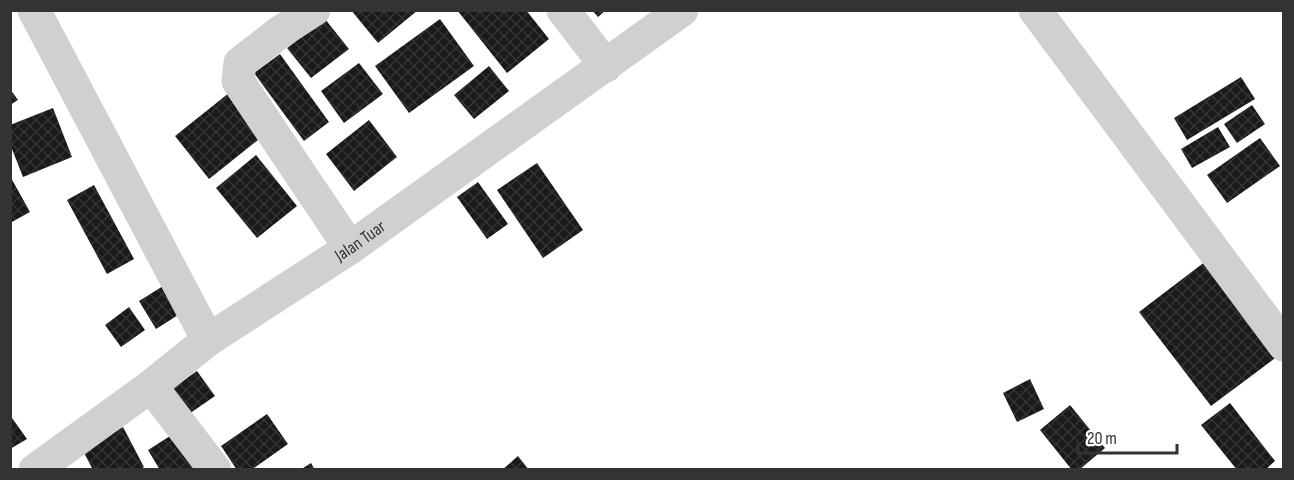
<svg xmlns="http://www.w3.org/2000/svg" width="1294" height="480" font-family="'Sofia Sans Condensed',sans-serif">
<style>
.building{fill:url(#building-cross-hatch)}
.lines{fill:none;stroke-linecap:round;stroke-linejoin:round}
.minor{stroke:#d0d0d0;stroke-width:33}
.labels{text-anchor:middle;stroke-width:6;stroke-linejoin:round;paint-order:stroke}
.street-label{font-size:18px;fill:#333;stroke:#fff}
</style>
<defs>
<pattern id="building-cross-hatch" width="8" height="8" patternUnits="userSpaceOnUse" patternTransform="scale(1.5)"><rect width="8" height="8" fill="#1a1a1a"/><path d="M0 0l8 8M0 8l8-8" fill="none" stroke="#333"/></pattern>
</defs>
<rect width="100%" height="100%" fill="#fff"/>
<!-- building -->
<path class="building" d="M 351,10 L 418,10 L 378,43 Z
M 457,10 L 526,10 L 549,39 L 507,73 Z
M 592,10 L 606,10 L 598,17 Z
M 325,19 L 349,49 L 311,78 L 287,48 Z
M 440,19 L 474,66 L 409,113 L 375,66 Z
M 280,54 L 329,122 L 304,141 L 254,73 Z
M 359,63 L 383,94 L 344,123 L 321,91 Z
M 489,66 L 509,91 L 474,119 L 454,95 Z
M 1241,77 L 1255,99 L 1187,140 L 1174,118 Z
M 10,89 L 18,100 L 10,105 Z
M 229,93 L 263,136 L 209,179 L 175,136 Z
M 1252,105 L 1265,124 L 1237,143 L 1224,124 Z
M 53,108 L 72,157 L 23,177 L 10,144 L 10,125 Z
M 369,120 L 397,157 L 354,191 L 326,154 Z
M 1218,127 L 1230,147 L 1192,168 L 1181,149 Z
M 1260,138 L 1280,166 L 1227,203 L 1207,175 Z
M 256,155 L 297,206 L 257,238 L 216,188 Z
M 537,163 L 583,230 L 543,258 L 497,190 Z
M 10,176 L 30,212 L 10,223 Z
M 478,182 L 508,224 L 487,239 L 457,197 Z
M 94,185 L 134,259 L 107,274 L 67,200 Z
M 1206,261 L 1278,356 L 1211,406 L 1139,312 Z
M 168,283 L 186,310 L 156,329 L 139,301 Z
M 129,307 L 145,330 L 121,347 L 105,325 Z
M 197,371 L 215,396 L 186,416 L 168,391 Z
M 1030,379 L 1044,409 L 1017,422 L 1003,393 Z
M 1230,403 L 1275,461 L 1265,470 L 1237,470 L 1201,425 Z
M 1070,405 L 1105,448 L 1079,470 L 1072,470 L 1040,430 Z
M 267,414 L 288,444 L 251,470 L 237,470 L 221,446 Z
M 10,415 L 27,439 L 10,449 Z
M 123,427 L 144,467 L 139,470 L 93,470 L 82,449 Z
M 178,431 L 202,470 L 160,470 L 148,450 Z
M 518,456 L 529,470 L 502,470 Z
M 311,463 L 315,470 L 300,470 Z"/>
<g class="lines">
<!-- minor -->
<g class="minor">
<path d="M 34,10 L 208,340"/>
<path d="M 314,10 L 280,32 L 240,63 L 238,81 L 350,248"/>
<path d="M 563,10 L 606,66"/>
<path d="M 1035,10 L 1284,345"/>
<path d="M 151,386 L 215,470"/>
<path id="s1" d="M 35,470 L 151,386 L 208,340 L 350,248 L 682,10"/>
</g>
</g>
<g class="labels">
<!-- street labels -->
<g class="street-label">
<text dy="6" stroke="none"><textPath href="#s1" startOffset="398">Jalan Tuar</textPath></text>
</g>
</g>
<!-- border -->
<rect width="1294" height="480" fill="none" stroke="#333333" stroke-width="24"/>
<!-- scale -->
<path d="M1078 444v9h99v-9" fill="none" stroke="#333333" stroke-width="3"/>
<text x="1087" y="444" font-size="18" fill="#333333" stroke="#ffffff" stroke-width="4.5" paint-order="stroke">20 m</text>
</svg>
